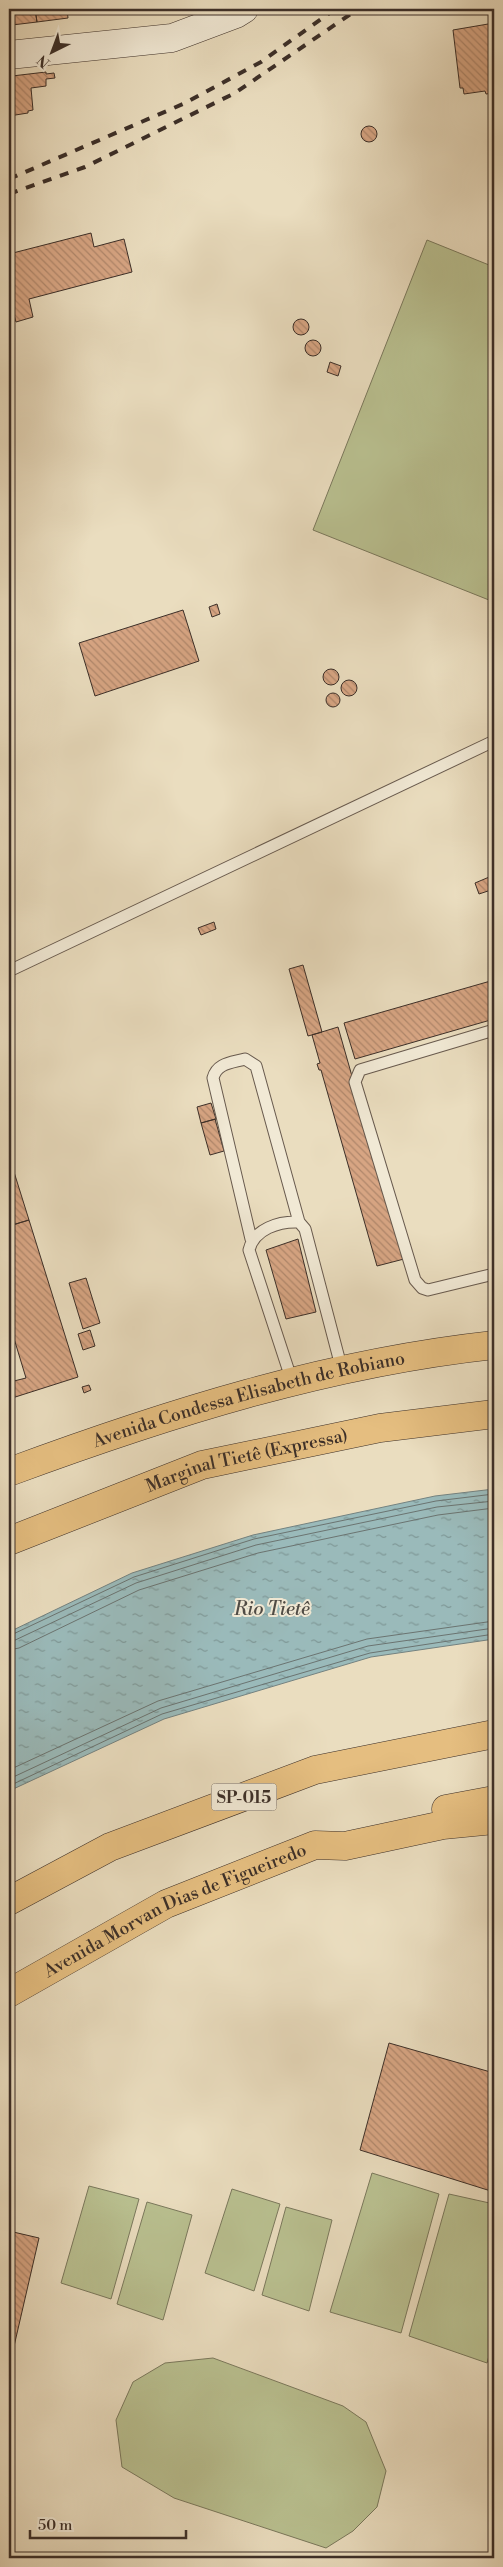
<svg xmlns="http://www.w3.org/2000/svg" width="503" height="2567" font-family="'Libre Bodoni',serif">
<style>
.green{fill:#b9c090;stroke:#7a785c}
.water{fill:url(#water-ripples);stroke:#748280}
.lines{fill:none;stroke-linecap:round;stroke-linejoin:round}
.shore{stroke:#6b7471;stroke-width:1}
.building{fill:url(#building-back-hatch);stroke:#3c2f28}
.lane-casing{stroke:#685a4e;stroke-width:13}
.secondary-casing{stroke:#3c2f28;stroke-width:29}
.highway-casing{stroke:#3c2f28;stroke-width:29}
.lane{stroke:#f1e9d5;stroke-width:11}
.secondary{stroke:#f1e9d5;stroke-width:28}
.highway{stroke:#e5be80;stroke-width:28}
.rail{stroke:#3c2f28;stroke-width:4;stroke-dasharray:9 9;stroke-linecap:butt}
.labels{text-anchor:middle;stroke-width:4;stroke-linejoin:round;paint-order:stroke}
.shield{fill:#f1e9d5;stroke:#72675c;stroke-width:1}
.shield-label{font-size:16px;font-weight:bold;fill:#3c2f28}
.street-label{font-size:18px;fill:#3c2f28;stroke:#f1e9d5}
.water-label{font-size:19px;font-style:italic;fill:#4f4b45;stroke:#f1e9d5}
</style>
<defs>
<pattern id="water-ripples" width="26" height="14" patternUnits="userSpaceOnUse" patternTransform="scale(1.25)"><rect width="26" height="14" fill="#9ababa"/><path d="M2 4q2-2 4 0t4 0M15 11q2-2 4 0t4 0" fill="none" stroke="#7f9897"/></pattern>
<pattern id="building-back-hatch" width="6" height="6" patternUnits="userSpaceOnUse" patternTransform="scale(1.25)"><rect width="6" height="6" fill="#d7a583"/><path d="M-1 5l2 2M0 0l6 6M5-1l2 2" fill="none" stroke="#b0876b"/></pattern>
</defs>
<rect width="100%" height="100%" fill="#eaddbf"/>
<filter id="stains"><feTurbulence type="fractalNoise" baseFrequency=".004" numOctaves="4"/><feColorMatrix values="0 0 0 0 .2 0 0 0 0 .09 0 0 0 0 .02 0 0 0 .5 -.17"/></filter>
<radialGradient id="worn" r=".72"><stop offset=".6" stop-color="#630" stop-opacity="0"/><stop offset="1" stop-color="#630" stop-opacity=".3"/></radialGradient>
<!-- green -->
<path class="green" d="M 427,240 L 494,267 L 494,602 L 313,530 Z
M 372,2173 L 439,2194 L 401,2333 L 330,2312 Z
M 89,2186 L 139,2199 L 111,2299 L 61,2283 Z
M 232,2189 L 280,2204 L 254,2291 L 205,2273 Z
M 449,2194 L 494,2204 L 494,2338 L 487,2363 L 409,2336 Z
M 147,2202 L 192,2215 L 163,2320 L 117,2304 Z
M 286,2207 L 332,2220 L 309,2311 L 262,2295 Z
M 213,2358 L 343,2406 L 366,2422 L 386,2471 L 377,2507 L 353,2531 L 326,2548 L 174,2498 L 122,2467 L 116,2420 L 133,2382 L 165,2363 Z"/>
<!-- water -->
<path class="water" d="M 494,1489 L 494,1639 L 371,1657 L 164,1719 L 9,1791 L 9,1632 L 132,1573 L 253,1535 L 435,1496 Z"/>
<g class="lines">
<!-- shore -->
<path class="shore" d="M 9,1636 L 134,1577 L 254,1539 L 436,1501 L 494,1494
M 9,1643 L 136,1583 L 256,1545 L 437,1507 L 494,1501
M 9,1650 L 19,1648 L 139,1590 L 258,1553 L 438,1515 L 494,1508
M 9,1770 L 158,1701 L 367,1639 L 494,1621
M 9,1779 L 161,1708 L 368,1646 L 494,1628
M 9,1786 L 162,1714 L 370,1653 L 494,1634"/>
</g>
<!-- building -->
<path class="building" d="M102.5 11a3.5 3.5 0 1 1 7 0a3.5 3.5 0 1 1-7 0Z
M 10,9 L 35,9 L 37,22 L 12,25 Z
M 35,9 L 67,9 L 68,18 L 37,22 Z
M 494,23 L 494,93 L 486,94 L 485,91 L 464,94 L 463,88 L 460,88 L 453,30 Z
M 46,72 L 46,74 L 54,73 L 55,78 L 46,79 L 46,86 L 31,88 L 33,110 L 28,111 L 28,113 L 9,116 L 9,85 L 13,85 L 12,76 Z
M361 134a8 8 0 1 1 16 0a8 8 0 1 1-16 0Z
M 91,233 L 94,247 L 124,239 L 132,272 L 29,299 L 33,317 L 16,322 L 11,304 L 9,304 L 9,254 Z
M293 327a8 8 0 1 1 16 0a8 8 0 1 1-16 0Z
M305 348a8 8 0 1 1 16 0a8 8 0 1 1-16 0Z
M 330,362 L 341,366 L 338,376 L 327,372 Z
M 217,604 L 220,614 L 212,617 L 209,607 Z
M 183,610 L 199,661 L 95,696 L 79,643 Z
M323 677a8 8 0 1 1 16 0a8 8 0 1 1-16 0Z
M341 688a8 8 0 1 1 16 0a8 8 0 1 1-16 0Z
M326 700a7 7 0 1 1 14 0a7 7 0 1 1-14 0Z
M 494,875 L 494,889 L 479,894 L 475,883 Z
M 214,922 L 216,929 L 201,935 L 198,928 Z
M 303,965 L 322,1032 L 308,1036 L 289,969 Z
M 494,980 L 494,1019 L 355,1059 L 344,1023 Z
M 338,1027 L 404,1259 L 377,1266 L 321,1070 L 319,1070 L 317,1064 L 320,1063 L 312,1035 Z
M 211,1103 L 216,1119 L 201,1123 L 197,1107 Z
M 215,1119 L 224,1151 L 210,1155 L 201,1123 Z
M 9,1156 L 29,1220 L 9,1226 Z
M 29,1220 L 78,1377 L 9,1399 L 9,1364 L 14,1381 L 26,1378 L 9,1322 L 9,1226 Z
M 298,1239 L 316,1312 L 286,1319 L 266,1250 Z
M 86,1278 L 100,1323 L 83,1329 L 69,1283 Z
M 90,1330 L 95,1346 L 83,1350 L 78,1334 Z
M 89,1385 L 91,1390 L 84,1393 L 82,1387 Z
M 389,2043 L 494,2073 L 494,2192 L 360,2150 Z
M 9,2231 L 39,2238 L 9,2368 Z"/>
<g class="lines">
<!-- lane casing -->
<g class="lane-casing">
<path id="lane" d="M 9,971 L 494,741
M 494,1030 L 360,1070 L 355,1082 L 415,1280 L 422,1288 L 428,1290 L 494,1274
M 251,1239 L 213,1078 C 217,1063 231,1063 245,1059 L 256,1066 L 299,1222
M 292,1381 L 249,1250 C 254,1229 279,1221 299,1222 L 305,1229 L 342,1370"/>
</g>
<!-- secondary casing -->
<g class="secondary-casing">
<path id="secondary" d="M 9,55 L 172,38 L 236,14 L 244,9"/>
</g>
<!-- highway casing -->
<g class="highway-casing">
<g id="highway">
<path id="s1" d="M 9,1472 C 166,1414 327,1363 494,1345"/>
<path id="s2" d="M 9,1541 L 202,1465 L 380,1428 L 494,1414"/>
<path d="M 446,1809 L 494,1800"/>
<path d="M 9,1901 L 110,1847 L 315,1770 L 494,1734"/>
<path id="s3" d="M 9,1993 L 166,1904 L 315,1845 L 345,1846 L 443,1825 L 494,1820"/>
</g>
</g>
<!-- lane -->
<use href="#lane" class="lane"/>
<!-- secondary -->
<use href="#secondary" class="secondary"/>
<!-- highway -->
<use href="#highway" class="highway"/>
<!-- rail -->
<path class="rail" d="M 9,179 L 183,104 L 261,62 L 335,9
M 9,194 L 85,167 L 235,93 L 358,9"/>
</g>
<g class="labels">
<!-- shield labels -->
<rect class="shield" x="211.5" y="1783.5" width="65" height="27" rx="4"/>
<g class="shield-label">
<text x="244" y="1803">SP-015</text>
</g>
<!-- street labels -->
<g class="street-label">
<text dy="6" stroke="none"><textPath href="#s1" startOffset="251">Avenida Condessa Elisabeth de Robiano</textPath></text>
<text dy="6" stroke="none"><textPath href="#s2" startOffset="252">Marginal Tietê (Expressa)</textPath></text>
<text dy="6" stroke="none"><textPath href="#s3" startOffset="186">Avenida Morvan Dias de Figueiredo</textPath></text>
</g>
<!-- water labels -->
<g class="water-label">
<text x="272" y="1615">Rio Tietê</text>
</g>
</g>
<!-- margin -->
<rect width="503" height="2567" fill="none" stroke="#eaddbf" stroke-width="30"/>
<rect x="10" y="10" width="483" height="2547" fill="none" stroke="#3c2f28" stroke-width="2.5"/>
<rect x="15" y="15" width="473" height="2537" fill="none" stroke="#3c2f28"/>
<!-- north arrow -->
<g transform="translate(52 52) rotate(222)" stroke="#f1e9d5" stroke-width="4" paint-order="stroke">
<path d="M0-4L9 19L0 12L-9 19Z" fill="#3c2f28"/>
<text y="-8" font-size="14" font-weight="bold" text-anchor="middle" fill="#3c2f28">N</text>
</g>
<!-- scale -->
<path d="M30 2530v8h156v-8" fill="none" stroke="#3c2f28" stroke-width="2.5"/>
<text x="38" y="2530" font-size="15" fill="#3c2f28" stroke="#f1e9d5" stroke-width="4" paint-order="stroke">50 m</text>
<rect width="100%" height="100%" filter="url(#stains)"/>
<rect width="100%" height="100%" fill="url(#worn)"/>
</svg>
